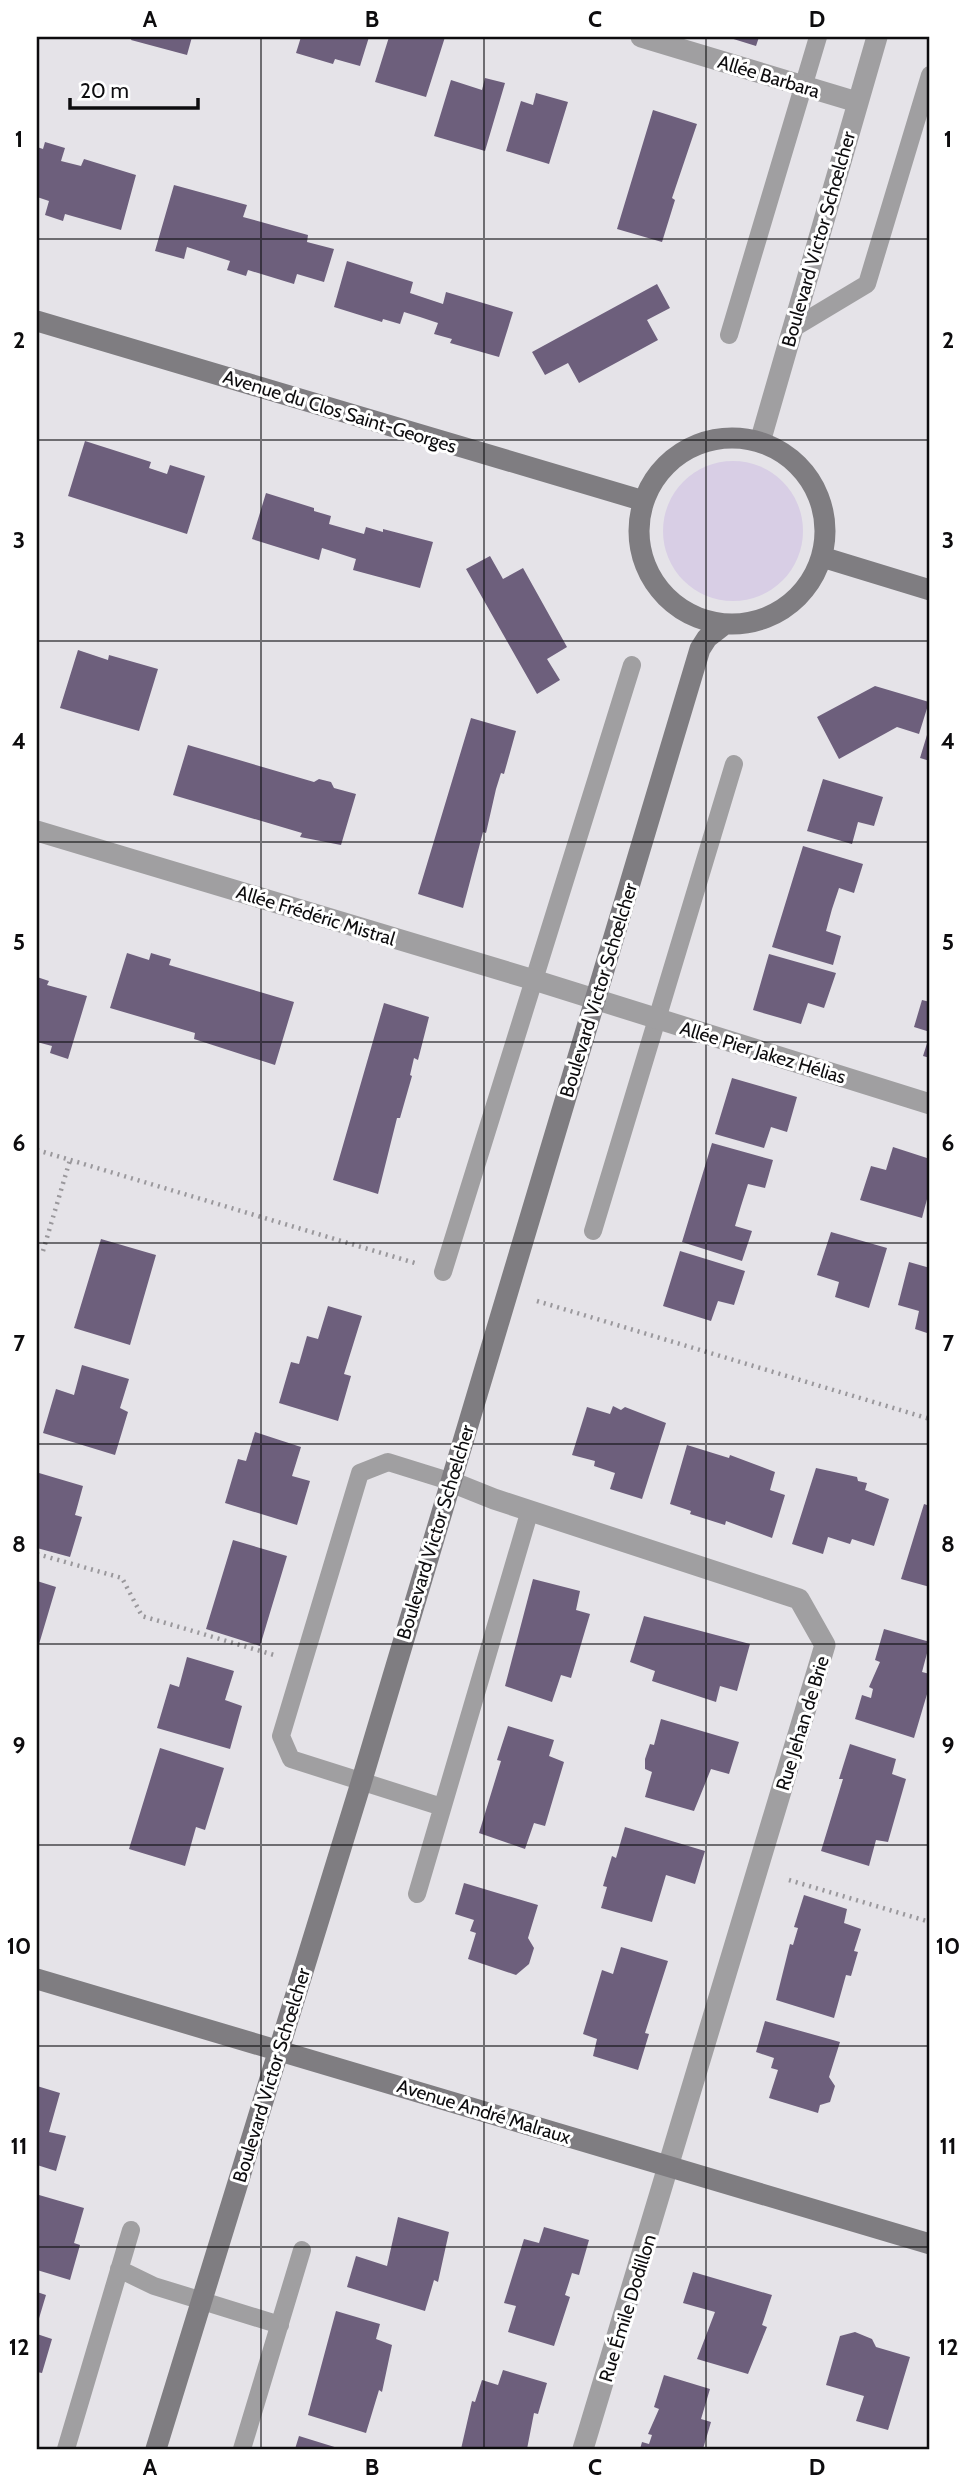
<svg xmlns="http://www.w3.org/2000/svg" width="967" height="2486" font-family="Cabin,sans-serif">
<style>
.green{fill:#d8cee5}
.building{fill:#6d5f7c}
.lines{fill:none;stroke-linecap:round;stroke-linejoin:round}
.path{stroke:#9a989c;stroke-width:4.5;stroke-dasharray:2 5;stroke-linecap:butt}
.lane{stroke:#a09fa1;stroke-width:18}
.street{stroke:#a09fa1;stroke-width:21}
.secondary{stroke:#7f7d81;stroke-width:21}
.grid{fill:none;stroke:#0d0c0e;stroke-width:2;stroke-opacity:0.55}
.labels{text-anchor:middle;stroke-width:6;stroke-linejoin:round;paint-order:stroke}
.street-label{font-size:19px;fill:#0d0c0e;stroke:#fff}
.neatline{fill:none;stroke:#0d0c0e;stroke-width:2.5}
.grid-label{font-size:23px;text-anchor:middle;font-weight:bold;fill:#0d0c0e}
</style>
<rect width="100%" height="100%" fill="#e5e3e8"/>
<!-- green -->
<path class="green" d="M663 531a70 70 0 1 1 140 0a70 70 0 1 1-140 0Z"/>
<!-- building -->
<path class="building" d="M 132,37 L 192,37 L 187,55 L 131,40 Z
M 301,37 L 369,37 L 360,66 L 335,59 L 333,64 L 296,53 Z
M 389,37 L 445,37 L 426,97 L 375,82 Z
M 727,37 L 759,37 L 756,46 Z
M 485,78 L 505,83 L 485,151 L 434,136 L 451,80 L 482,90 Z
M 536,93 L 568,102 L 549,164 L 506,151 L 521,101 L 533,105 Z
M 653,110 L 697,124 L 672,198 L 675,200 L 662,242 L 617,229 Z
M 45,142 L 65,148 L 61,161 L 81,166 L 84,159 L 136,175 L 121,230 L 65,214 L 63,221 L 45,215 L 49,201 L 37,197 L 37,147 L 43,149 Z
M 174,185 L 247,205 L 243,217 L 308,235 L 307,242 L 334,249 L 324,282 L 297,274 L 294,284 L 248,270 L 246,276 L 227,270 L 230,261 L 187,247 L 184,259 L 155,251 Z
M 347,261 L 413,282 L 410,293 L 443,304 L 446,292 L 513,312 L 499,357 L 450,343 L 452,339 L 434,334 L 438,323 L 420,317 L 404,312 L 400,324 L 383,319 L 382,322 L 334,307 Z
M 657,284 L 670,308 L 647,320 L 658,340 L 579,383 L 568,363 L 545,375 L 532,352 Z
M 85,441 L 151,462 L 149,468 L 167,474 L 170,465 L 205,476 L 187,534 L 68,496 Z
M 266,493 L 314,508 L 314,511 L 331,516 L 329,524 L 364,534 L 366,527 L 383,532 L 383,529 L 433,542 L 420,588 L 353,570 L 356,559 L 322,548 L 319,560 L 252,539 Z
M 490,556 L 503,579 L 523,568 L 567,647 L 547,659 L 560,680 L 537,694 L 466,569 Z
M 78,650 L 108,660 L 109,655 L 158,669 L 139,731 L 60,708 Z
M 875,686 L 929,702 L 919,734 L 897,727 L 839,759 L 817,717 Z
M 471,718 L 516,731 L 504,774 L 501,773 L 496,789 L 486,833 L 483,832 L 463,908 L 418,894 Z
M 930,725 L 930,761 L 920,758 Z
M 188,745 L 314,782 L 319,779 L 331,782 L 334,788 L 356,794 L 341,845 L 300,837 L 302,833 L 173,795 Z
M 823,779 L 883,797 L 874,826 L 858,822 L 852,844 L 807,831 Z
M 803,846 L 863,864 L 854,893 L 839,888 L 832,909 L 826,931 L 841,936 L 833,965 L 772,947 Z
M 127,953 L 149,960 L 151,953 L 171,959 L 169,965 L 294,1002 L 275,1065 L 194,1039 L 195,1033 L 110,1008 Z
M 769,954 L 836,973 L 824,1008 L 808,1003 L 801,1024 L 753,1010 Z
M 37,977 L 49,981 L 47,985 L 87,996 L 68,1059 L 50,1053 L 52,1046 L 37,1042 Z
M 922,1000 L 930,1002 L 930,1032 L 914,1027 Z
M 384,1003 L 429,1017 L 418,1060 L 414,1058 L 410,1075 L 412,1076 L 400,1118 L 397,1118 L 378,1194 L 333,1180 Z
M 930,1034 L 930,1058 L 923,1056 Z
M 732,1078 L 797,1097 L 787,1132 L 771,1127 L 764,1148 L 715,1134 Z
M 712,1143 L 773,1160 L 765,1188 L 748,1184 L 741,1206 L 735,1226 L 752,1231 L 742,1261 L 682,1242 Z
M 893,1147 L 930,1159 L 930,1188 L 922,1218 L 860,1200 L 871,1166 L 886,1170 Z
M 831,1232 L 887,1248 L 869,1308 L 835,1297 L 839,1282 L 817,1275 Z
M 101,1239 L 156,1255 L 130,1345 L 74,1328 Z
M 680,1251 L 745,1271 L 734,1305 L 718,1301 L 711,1321 L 663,1306 Z
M 909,1262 L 930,1268 L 930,1334 L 915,1329 L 919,1311 L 898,1305 Z
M 328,1306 L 362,1316 L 344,1374 L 351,1376 L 338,1421 L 279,1403 L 291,1362 L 299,1364 L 307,1336 L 318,1339 Z
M 82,1365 L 129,1379 L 120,1408 L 128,1412 L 115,1455 L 43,1433 L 56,1389 L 74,1395 Z
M 613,1406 L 621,1410 L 625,1407 L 666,1423 L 642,1499 L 610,1489 L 615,1473 L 594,1466 L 595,1461 L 572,1455 L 587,1407 L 610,1414 Z
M 255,1432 L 301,1447 L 292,1476 L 310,1481 L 297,1525 L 225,1503 L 238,1459 L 246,1461 Z
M 687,1445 L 729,1458 L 730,1455 L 775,1472 L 770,1490 L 785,1495 L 772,1538 L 726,1521 L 725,1525 L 690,1514 L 691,1511 L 670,1504 Z
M 816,1468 L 857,1477 L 858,1481 L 867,1483 L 865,1490 L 889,1499 L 874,1546 L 852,1539 L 850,1544 L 828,1537 L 823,1554 L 792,1544 Z
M 39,1473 L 83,1486 L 75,1515 L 82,1517 L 70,1557 L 37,1548 Z
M 924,1504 L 930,1506 L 930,1587 L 901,1579 Z
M 233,1540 L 287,1556 L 260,1646 L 206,1629 Z
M 533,1579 L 580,1591 L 576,1610 L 590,1614 L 571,1678 L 561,1675 L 552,1702 L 505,1686 Z
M 37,1581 L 56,1587 L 37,1651 Z
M 644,1616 L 750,1644 L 737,1691 L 720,1686 L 716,1702 L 652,1681 L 655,1671 L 630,1662 Z
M 884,1629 L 930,1642 L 922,1672 L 930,1674 L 930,1684 L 914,1738 L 855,1719 L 862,1695 L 871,1698 L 873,1689 L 869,1687 L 880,1662 L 875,1660 Z
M 187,1657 L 234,1671 L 225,1700 L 242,1706 L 230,1749 L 157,1728 L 170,1684 L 179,1687 Z
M 661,1719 L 739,1742 L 729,1774 L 711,1769 L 694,1811 L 645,1797 L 652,1772 L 645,1769 L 645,1759 L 650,1744 L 654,1745 Z
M 508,1726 L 554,1740 L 549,1756 L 564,1762 L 545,1826 L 534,1823 L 525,1849 L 479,1833 L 501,1761 L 497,1760 Z
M 850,1744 L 896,1759 L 892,1774 L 906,1779 L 888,1842 L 876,1840 L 869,1866 L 821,1851 L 843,1779 L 839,1779 Z
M 160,1748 L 224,1768 L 205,1830 L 196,1827 L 185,1866 L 129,1849 Z
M 625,1827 L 705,1851 L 695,1884 L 666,1875 L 652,1922 L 601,1908 L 607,1887 L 603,1886 L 612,1856 L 616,1858 Z
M 464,1883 L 538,1905 L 528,1938 L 534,1948 L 529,1964 L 516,1975 L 468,1959 L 476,1933 L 470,1931 L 474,1920 L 455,1914 Z
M 804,1895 L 847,1909 L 844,1923 L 861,1929 L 854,1951 L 858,1952 L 851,1976 L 846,1975 L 834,2018 L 776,2000 L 790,1944 L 793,1945 L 798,1928 L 794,1927 Z
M 621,1947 L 668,1961 L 645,2033 L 649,2034 L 638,2070 L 593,2056 L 597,2039 L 583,2034 L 602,1970 L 613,1974 Z
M 765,2021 L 840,2042 L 829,2077 L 835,2086 L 830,2102 L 820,2105 L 818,2113 L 769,2098 L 778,2070 L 771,2068 L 774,2058 L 756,2052 Z
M 37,2086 L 60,2093 L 49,2132 L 66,2136 L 56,2171 L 37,2165 Z
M 39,2195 L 84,2208 L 74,2243 L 80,2245 L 70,2280 L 37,2270 Z
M 398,2217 L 449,2232 L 438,2282 L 434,2280 L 425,2311 L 347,2287 L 356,2256 L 387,2266 Z
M 544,2227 L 589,2240 L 579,2275 L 572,2273 L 565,2295 L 570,2297 L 554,2346 L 508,2332 L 516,2306 L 504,2303 L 524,2239 L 539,2243 Z
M 693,2272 L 772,2295 L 762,2325 L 767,2327 L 748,2374 L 697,2359 L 715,2312 L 683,2303 Z
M 37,2292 L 46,2295 L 37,2325 Z
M 336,2311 L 380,2324 L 376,2339 L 392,2345 L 382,2392 L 379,2390 L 366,2433 L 308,2415 Z
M 855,2332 L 872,2339 L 876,2347 L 910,2357 L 888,2430 L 856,2421 L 864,2396 L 826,2385 L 840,2336 Z
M 37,2334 L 52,2339 L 42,2373 L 37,2372 Z
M 503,2370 L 547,2383 L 538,2414 L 534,2413 L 527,2449 L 461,2449 L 472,2401 L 475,2402 L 482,2380 L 498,2385 Z
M 664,2375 L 710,2389 L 701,2419 L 711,2422 L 703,2449 L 640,2449 L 642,2442 L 649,2444 L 652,2435 L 648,2434 L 659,2409 L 654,2407 Z
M 299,2436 L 341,2449 L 295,2449 Z"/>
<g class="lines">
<!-- path -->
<path class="path" d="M 37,1150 L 415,1263
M 43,1251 L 70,1160
M 537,1301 L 930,1419
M 37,1554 L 122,1578 L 142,1616 L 274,1655
M 789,1880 L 930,1922"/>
<!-- lane -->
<path class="lane" d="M 792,329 L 867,284 L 930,75
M 729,335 L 818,37
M 593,1231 L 734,764
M 443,1272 L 632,665
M 442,1807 L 291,1759 L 281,1736 L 360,1473 L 388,1462 L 449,1481
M 417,1894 L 530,1510
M 119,2269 L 154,2286 L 280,2325
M 66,2449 L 131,2230
M 242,2449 L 302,2250"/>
<!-- street -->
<path class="street" d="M 641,37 L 857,102
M 760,442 L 877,37
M 37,831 L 534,980 L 930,1104
M 449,1481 L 494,1499 L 799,1599 L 825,1645 L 583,2449"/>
<!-- secondary -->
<path class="secondary" d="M 37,321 L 644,501
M639 531a93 93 0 1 1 186 0a93 93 0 1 1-186 0Z
M 822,557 L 930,590
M 37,1979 L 930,2244
M 156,2449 L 361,1783 L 700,649 L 707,638 L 725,624"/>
</g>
<!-- grid -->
<path class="grid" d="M 261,37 L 261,2449M 484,37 L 484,2449M 706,37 L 706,2449M 37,239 L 930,239M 37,440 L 930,440M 37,641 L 930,641M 37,842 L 930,842M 37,1042 L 930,1042M 37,1243 L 930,1243M 37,1444 L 930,1444M 37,1644 L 930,1644M 37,1845 L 930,1845M 37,2046 L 930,2046M 37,2247 L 930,2247"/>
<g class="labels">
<!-- street labels -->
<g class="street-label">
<text transform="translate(769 76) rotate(17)" y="7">Allée Barbara</text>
<text transform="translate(818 239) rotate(-74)" y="7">Boulevard Victor Schœlcher</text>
<text transform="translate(340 411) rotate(17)" y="7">Avenue du Clos Saint-Georges</text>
<text transform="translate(316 915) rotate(17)" y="7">Allée Frédéric Mistral</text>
<text transform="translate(598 990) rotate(-73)" y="7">Boulevard Victor Schœlcher</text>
<text transform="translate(763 1052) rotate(17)" y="7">Allée Pier Jakez Hélias</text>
<text transform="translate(435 1532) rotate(-73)" y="7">Boulevard Victor Schœlcher</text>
<text transform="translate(802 1723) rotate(-73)" y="7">Rue Jehan de Brie</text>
<text transform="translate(271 2075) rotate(-73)" y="7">Boulevard Victor Schœlcher</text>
<text transform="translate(484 2111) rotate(17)" y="7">Avenue André Malraux</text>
<text transform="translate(627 2308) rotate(-73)" y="7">Rue Émile Dodillon</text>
</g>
</g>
<!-- border -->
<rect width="967" height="2486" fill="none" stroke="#ffffff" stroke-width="77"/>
<!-- scale -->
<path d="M70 98v10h128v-10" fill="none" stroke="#0d0c0e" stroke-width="3.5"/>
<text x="80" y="98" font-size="21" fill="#0d0c0e" stroke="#ffffff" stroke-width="5" paint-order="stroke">20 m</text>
<rect x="38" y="38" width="890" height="2410" class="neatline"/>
<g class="grid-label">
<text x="150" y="27">A</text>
<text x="372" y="27">B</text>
<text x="595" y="27">C</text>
<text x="817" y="27">D</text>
<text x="19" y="147">1</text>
<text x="948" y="147">1</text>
<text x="19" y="348">2</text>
<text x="948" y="348">2</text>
<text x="19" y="548">3</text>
<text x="948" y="548">3</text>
<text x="19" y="749">4</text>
<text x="948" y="749">4</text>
<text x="19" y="950">5</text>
<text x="948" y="950">5</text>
<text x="19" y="1151">6</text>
<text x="948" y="1151">6</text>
<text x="19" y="1351">7</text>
<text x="948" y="1351">7</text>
<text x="19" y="1552">8</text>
<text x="948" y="1552">8</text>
<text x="19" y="1753">9</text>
<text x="948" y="1753">9</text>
<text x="19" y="1954">10</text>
<text x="948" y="1954">10</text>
<text x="19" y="2154">11</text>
<text x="948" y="2154">11</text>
<text x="19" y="2355">12</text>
<text x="948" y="2355">12</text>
<text x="150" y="2475">A</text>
<text x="372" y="2475">B</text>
<text x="595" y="2475">C</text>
<text x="817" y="2475">D</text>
</g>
</svg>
